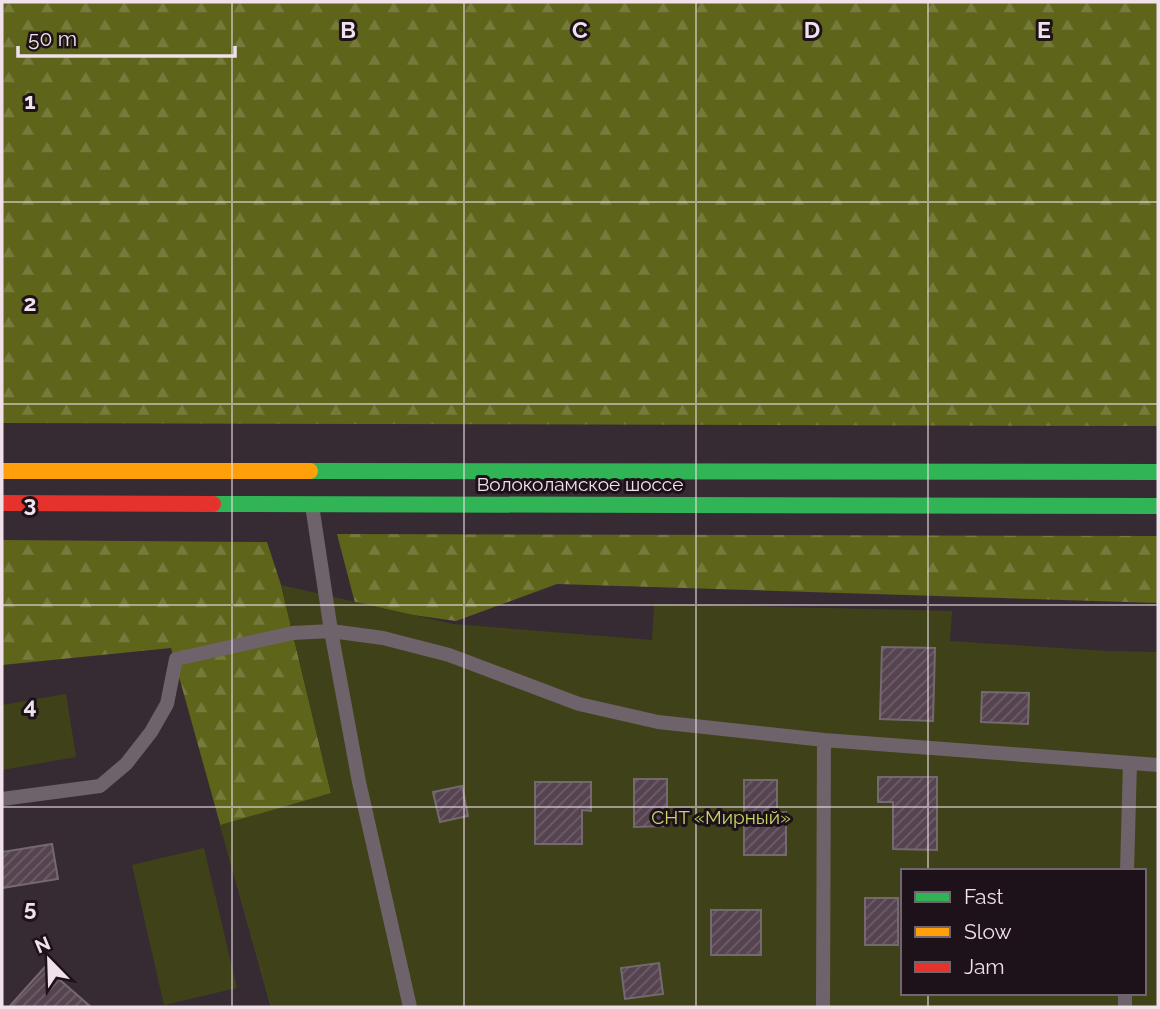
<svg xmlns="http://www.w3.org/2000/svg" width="1160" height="1009" font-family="Raleway,sans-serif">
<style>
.forest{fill:url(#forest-firs)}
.garden{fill:#3f4218;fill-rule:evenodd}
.building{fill:url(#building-hatch);stroke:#746970;stroke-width:2}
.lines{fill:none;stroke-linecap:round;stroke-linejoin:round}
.lane{stroke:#6e636a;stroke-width:14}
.fast{stroke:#30b455;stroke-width:16}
.slow{stroke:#ff9f0a;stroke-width:16}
.jam{stroke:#e5322d;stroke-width:16}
.grid{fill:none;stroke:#f1e1eb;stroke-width:2;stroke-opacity:0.55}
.labels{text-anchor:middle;stroke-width:6;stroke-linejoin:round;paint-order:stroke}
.street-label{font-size:19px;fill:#f1e1eb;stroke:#1d1219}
.park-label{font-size:19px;fill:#c7d667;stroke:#1d1219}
.grid-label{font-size:23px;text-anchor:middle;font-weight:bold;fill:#f1e1eb;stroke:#1d1219;stroke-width:6;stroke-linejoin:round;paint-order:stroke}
</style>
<defs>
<pattern id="forest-firs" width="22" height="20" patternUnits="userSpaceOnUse" patternTransform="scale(1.75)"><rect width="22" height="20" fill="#5e641a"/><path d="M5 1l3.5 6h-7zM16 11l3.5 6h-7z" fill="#767a3b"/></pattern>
<pattern id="building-hatch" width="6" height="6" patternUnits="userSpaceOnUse" patternTransform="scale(1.75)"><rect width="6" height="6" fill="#564350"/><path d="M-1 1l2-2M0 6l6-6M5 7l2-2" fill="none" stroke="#6f5e69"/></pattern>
</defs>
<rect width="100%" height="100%" fill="#372b33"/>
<!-- forest -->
<path class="forest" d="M 2,2 L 1158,2 L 1158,426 L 2,423 Z
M 337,534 L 1158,536 L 1158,603 L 557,584 L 456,621 L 356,607 Z
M 2,540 L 267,542 L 281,585 L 331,793 L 271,1007 L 171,648 L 2,665 Z"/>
<!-- garden -->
<path class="garden" d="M 281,585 L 453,624 L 652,640 L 654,604 L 952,611 L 950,641 L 1108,651 L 1158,652 L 1158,1007 L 271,1007 L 220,825 L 331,793 ZM 903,871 L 1144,871 L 1144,993 L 903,993 Z
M 66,694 L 76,757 L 2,770 L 2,705 Z
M 204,848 L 237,988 L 164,1005 L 132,865 Z"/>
<!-- building -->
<path class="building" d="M 882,647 L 935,648 L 933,721 L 880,719 Z
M 982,692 L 1029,693 L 1028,724 L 981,722 Z
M 878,777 L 937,777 L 937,850 L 893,849 L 893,802 L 878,802 Z
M 634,779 L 667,779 L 667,826 L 634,827 Z
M 744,780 L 777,780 L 777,813 L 786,812 L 786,855 L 744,855 Z
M 535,782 L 591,782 L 591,811 L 582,810 L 582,844 L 535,844 Z
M 462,786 L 468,816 L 440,822 L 433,792 Z
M 52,844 L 58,879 L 2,888 L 2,852 Z
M 865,898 L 898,898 L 898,945 L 865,945 Z
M 711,910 L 761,910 L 761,955 L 711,955 Z
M 659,963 L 663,994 L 625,999 L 621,968 Z
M 45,967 L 91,1007 L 9,1007 Z"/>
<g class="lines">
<!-- lane -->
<path class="lane" d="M 312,505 L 331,631 L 359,782 L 410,1007
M 2,799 L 100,786 L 126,764 L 151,732 L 167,704 L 176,659 L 293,633 L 331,631 L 383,638 L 449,655 L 579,704 L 658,722 L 824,740 L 1158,765
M 1127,871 L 1130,763
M 823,1007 L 824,740
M 1125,1007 L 1125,993"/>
<!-- fast -->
<path class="fast" d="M 310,471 L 1158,472
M 213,504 L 1158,506"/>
<!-- slow -->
<path class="slow" d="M 2,471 L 310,471"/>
<!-- jam -->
<path class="jam" d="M 2,503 L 213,504"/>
</g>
<!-- grid -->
<path class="grid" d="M 232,2 L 232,1007M 464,2 L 464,1007M 696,2 L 696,1007M 928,2 L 928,871M 2,202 L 1158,202M 2,404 L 1158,404M 2,605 L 1158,605M 2,807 L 1158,807M 928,993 L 928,1007"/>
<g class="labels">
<!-- street labels -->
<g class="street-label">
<text x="580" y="491">Волоколамское шоссе</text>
</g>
<!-- park labels -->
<g class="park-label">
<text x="721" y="824">СНТ «Мирный»</text>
</g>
</g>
<g class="grid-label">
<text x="348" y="38">B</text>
<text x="580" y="38">C</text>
<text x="812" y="38">D</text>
<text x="1044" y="38">E</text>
<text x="30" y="109">1</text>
<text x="30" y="311">2</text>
<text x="30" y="512">3</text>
<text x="30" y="714">4</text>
<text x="30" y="916">5</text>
</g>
<!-- border -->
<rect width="1160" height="1009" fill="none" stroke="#f1e1eb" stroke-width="7"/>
<!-- legend -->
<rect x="901" y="869" width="245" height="126" fill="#1d1219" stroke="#72656d" stroke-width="2"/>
<rect x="915" y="892" width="35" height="10" fill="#30b455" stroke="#72656d" stroke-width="2"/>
<text x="964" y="904" font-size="21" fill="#f1e1eb">Fast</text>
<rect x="915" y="927" width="35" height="10" fill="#ff9f0a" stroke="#72656d" stroke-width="2"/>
<text x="964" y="939" font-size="21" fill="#f1e1eb">Slow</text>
<rect x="915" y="962" width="35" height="10" fill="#e5322d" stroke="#72656d" stroke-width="2"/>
<text x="964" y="974" font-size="21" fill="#f1e1eb">Jam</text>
<!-- north arrow -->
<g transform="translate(49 960) rotate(337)" stroke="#1d1219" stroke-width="5" paint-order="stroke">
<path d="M0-5L12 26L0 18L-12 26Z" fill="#f1e1eb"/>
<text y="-10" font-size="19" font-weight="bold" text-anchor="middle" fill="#f1e1eb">N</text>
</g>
<!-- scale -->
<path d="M18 46v10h217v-10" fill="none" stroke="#f1e1eb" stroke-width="3.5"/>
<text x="28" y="46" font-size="21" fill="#f1e1eb" stroke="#1d1219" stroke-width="5" paint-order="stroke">50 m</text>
</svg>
